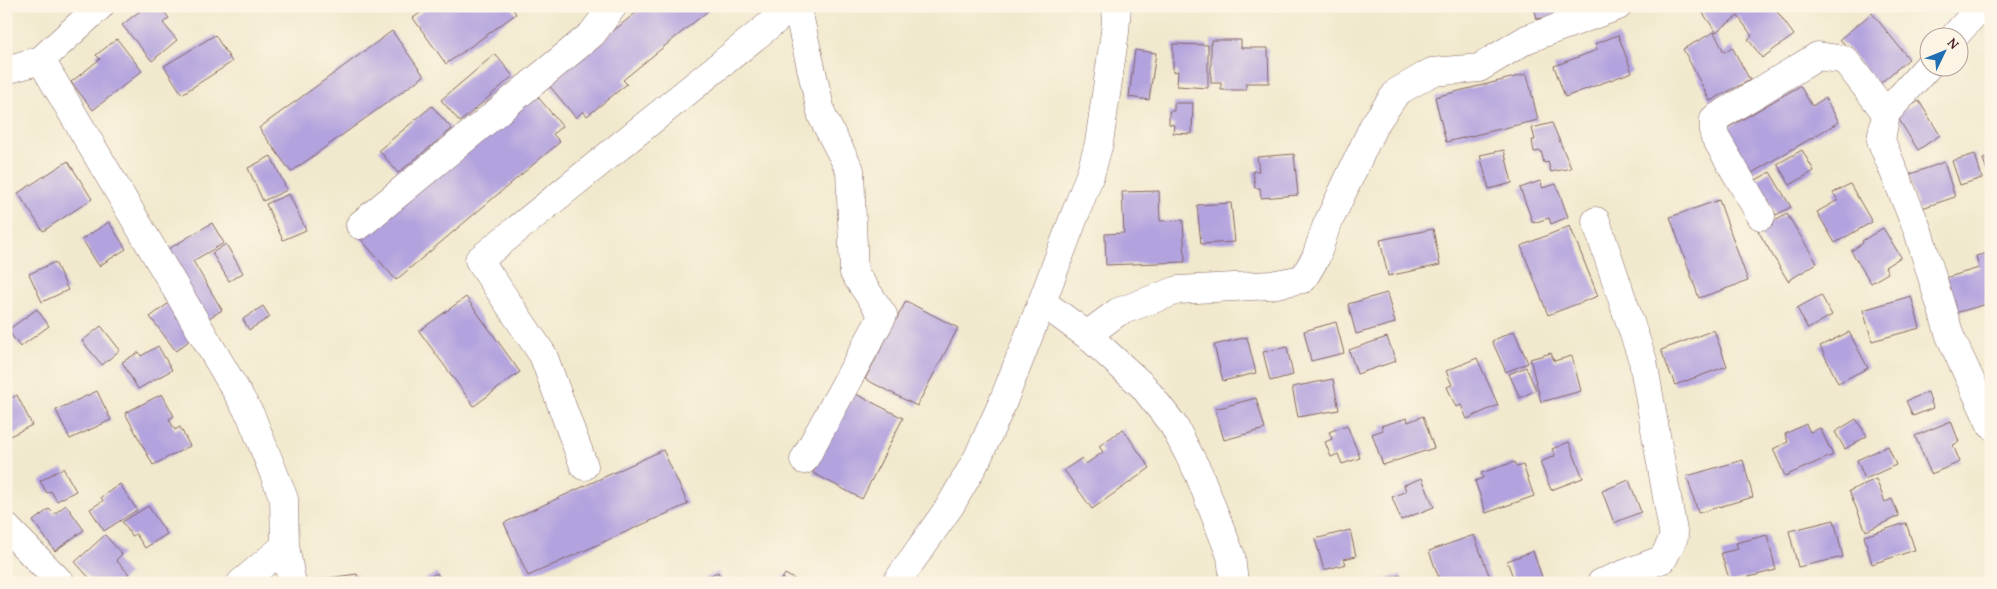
<svg xmlns="http://www.w3.org/2000/svg" width="1997" height="589" font-family="'Gentium Book Plus',serif">
<style>
.building{fill:#b2a2de}
.lines{fill:none;stroke-linecap:round;stroke-linejoin:round}
.minor-casing{stroke:#846664;stroke-width:29}
.minor{stroke:#fff;stroke-width:28}
</style>
<rect width="100%" height="100%" fill="#fcf5e5"/>
<filter id="ink" filterUnits="userSpaceOnUse"><feTurbulence type="fractalNoise" baseFrequency=".02" numOctaves="2"/><feDisplacementMap in="SourceGraphic" scale="10" xChannelSelector="R" yChannelSelector="G"/><feConvolveMatrix kernelMatrix="1 2 1 2 8 2 1 2 1" color-interpolation-filters="sRGB"/></filter>
<filter id="wash" filterUnits="userSpaceOnUse"><feTurbulence type="fractalNoise" baseFrequency=".0096" numOctaves="4" result="noise"/><feDisplacementMap in="SourceGraphic" scale="20" xChannelSelector="R" yChannelSelector="G"/><feGaussianBlur stdDeviation="1.12" result="paint"/><feColorMatrix in="noise" values="0 0 0 0 0 0 0 0 0 0 0 0 0 0 0 0 0 1.4 0 .05"/><feComposite in="paint" operator="in"/></filter>
<g filter="url(#wash)">
<rect width="100%" height="100%" fill="#f1e9cd"/>
<g id="blocks">
<!-- building -->
<path class="building" d="M 146,6 L 160,6 L 169,18 L 163,23 L 177,40 L 152,61 L 122,25 Z
M 430,6 L 511,6 L 516,14 L 446,64 L 413,18 Z
M 644,6 L 714,6 L 623,80 L 627,84 L 587,116 L 583,111 L 576,118 L 548,84 Z
M 1534,6 L 1571,6 L 1573,12 L 1537,19 Z
M 1698,6 L 1773,6 L 1794,35 L 1762,58 L 1748,39 L 1752,36 L 1738,16 L 1716,32 Z
M 1872,13 L 1909,59 L 1878,85 L 1840,39 Z
M 392,31 L 424,76 L 291,172 L 259,128 Z
M 1714,32 L 1724,52 L 1732,47 L 1750,80 L 1710,101 L 1683,49 Z
M 215,35 L 232,62 L 182,94 L 164,66 Z
M 1618,35 L 1632,72 L 1565,97 L 1554,66 L 1597,50 L 1595,44 Z
M 117,39 L 142,71 L 93,110 L 71,82 L 100,59 L 96,55 Z
M 1211,40 L 1241,40 L 1241,48 L 1268,48 L 1269,83 L 1246,83 L 1246,90 L 1221,90 L 1221,83 L 1211,83 Z
M 1173,44 L 1208,45 L 1208,88 L 1177,86 L 1178,71 L 1173,72 Z
M 1135,50 L 1156,53 L 1149,100 L 1129,97 Z
M 495,54 L 513,76 L 460,122 L 441,100 Z
M 1527,74 L 1538,120 L 1446,142 L 1435,97 Z
M 1800,86 L 1812,106 L 1825,98 L 1839,122 L 1750,174 L 1724,130 Z
M 533,91 L 562,126 L 553,134 L 560,142 L 396,280 L 359,237 Z
M 1919,101 L 1940,135 L 1918,150 L 1896,115 Z
M 1174,103 L 1193,103 L 1192,134 L 1173,133 L 1174,125 L 1169,124 L 1169,111 L 1174,111 Z
M 432,106 L 452,129 L 398,173 L 379,150 Z
M 1552,123 L 1571,168 L 1551,172 L 1548,162 L 1544,163 L 1541,151 L 1534,152 L 1532,140 L 1535,140 L 1532,128 Z
M 1504,150 L 1512,183 L 1489,189 L 1480,155 Z
M 1802,150 L 1814,171 L 1790,185 L 1777,164 Z
M 1294,154 L 1298,195 L 1261,198 L 1260,188 L 1255,188 L 1253,171 L 1259,171 L 1257,157 Z
M 1975,154 L 1982,178 L 1960,185 L 1952,161 Z
M 271,156 L 287,190 L 263,201 L 248,168 Z
M 1991,156 L 1991,179 L 1990,179 L 1983,159 Z
M 68,161 L 92,199 L 43,231 L 18,193 Z
M 1944,162 L 1955,197 L 1919,209 L 1908,175 Z
M 1770,172 L 1791,207 L 1776,215 L 1756,180 Z
M 1540,181 L 1543,188 L 1556,184 L 1568,217 L 1551,224 L 1549,218 L 1533,223 L 1520,188 Z
M 1850,184 L 1872,222 L 1835,243 L 1817,212 L 1838,200 L 1833,193 Z
M 1159,191 L 1160,221 L 1183,220 L 1185,262 L 1106,265 L 1105,234 L 1124,233 L 1122,192 Z
M 289,194 L 306,230 L 283,240 L 266,204 Z
M 1719,200 L 1748,281 L 1699,298 L 1670,217 Z
M 1231,203 L 1235,242 L 1201,244 L 1197,205 Z
M 1787,214 L 1817,263 L 1788,281 L 1758,231 Z
M 109,222 L 126,249 L 99,266 L 82,239 Z
M 212,223 L 224,243 L 193,261 L 222,310 L 201,323 L 160,254 Z
M 1570,226 L 1598,296 L 1548,315 L 1521,246 Z
M 1883,228 L 1901,257 L 1885,267 L 1888,273 L 1871,283 L 1851,251 L 1863,243 L 1862,241 Z
M 1433,229 L 1440,265 L 1388,276 L 1380,240 Z
M 226,244 L 243,273 L 229,281 L 212,253 Z
M 1991,252 L 1991,303 L 1955,313 L 1945,278 L 1979,268 L 1976,256 Z
M 55,262 L 68,290 L 42,302 L 29,274 Z
M 1387,293 L 1395,323 L 1356,334 L 1348,304 Z
M 1821,295 L 1832,315 L 1808,329 L 1797,308 Z
M 1911,296 L 1920,328 L 1872,341 L 1863,310 Z
M 466,297 L 520,372 L 474,406 L 419,331 Z
M 906,301 L 958,328 L 917,406 L 865,379 Z
M 170,302 L 195,336 L 176,351 L 150,317 Z
M 263,306 L 270,317 L 249,330 L 243,319 Z
M 37,309 L 49,326 L 20,347 L 8,330 Z
M 1336,322 L 1344,353 L 1311,361 L 1304,331 Z
M 101,326 L 120,350 L 102,365 L 82,341 Z
M 1714,330 L 1727,366 L 1675,385 L 1661,350 Z
M 1514,331 L 1528,363 L 1506,372 L 1492,341 Z
M 1849,332 L 1868,368 L 1838,383 L 1820,346 Z
M 1247,337 L 1256,373 L 1223,381 L 1214,345 Z
M 1387,337 L 1396,361 L 1357,374 L 1349,350 Z
M 158,346 L 172,370 L 138,389 L 122,362 L 139,352 L 141,356 Z
M 1287,347 L 1293,375 L 1270,381 L 1263,352 Z
M 1551,353 L 1554,361 L 1572,356 L 1581,391 L 1541,402 L 1530,359 Z
M 1477,358 L 1498,405 L 1467,419 L 1461,405 L 1456,407 L 1447,387 L 1452,385 L 1446,371 Z
M 1526,367 L 1536,390 L 1520,398 L 1509,374 Z
M 1333,379 L 1339,410 L 1298,417 L 1292,387 Z
M 97,391 L 111,420 L 70,439 L 56,410 Z
M 1928,392 L 1933,408 L 1913,416 L 1906,401 Z
M 854,393 L 903,418 L 862,499 L 813,473 Z
M 162,394 L 174,416 L 169,419 L 175,430 L 180,427 L 190,446 L 153,465 L 125,413 Z
M 17,395 L 32,425 L 6,438 L 6,401 Z
M 1256,398 L 1265,429 L 1224,440 L 1215,409 Z
M 1423,416 L 1434,448 L 1383,465 L 1372,434 L 1383,430 L 1381,426 L 1407,418 L 1408,422 Z
M 1856,419 L 1867,436 L 1845,449 L 1835,432 Z
M 1951,421 L 1959,442 L 1953,445 L 1960,462 L 1931,474 L 1915,436 Z
M 1806,424 L 1810,432 L 1820,428 L 1833,455 L 1785,476 L 1773,449 L 1788,442 L 1785,434 Z
M 1347,425 L 1360,458 L 1342,464 L 1338,454 L 1331,457 L 1325,442 L 1332,439 L 1329,432 Z
M 1123,429 L 1150,468 L 1092,509 L 1064,470 L 1082,458 L 1086,464 L 1103,452 L 1099,446 Z
M 1569,442 L 1583,478 L 1551,490 L 1540,462 L 1555,456 L 1552,449 Z
M 1888,446 L 1896,465 L 1865,479 L 1857,460 Z
M 663,450 L 688,504 L 528,576 L 504,523 Z
M 1743,460 L 1753,497 L 1698,513 L 1687,476 Z
M 1514,462 L 1517,467 L 1523,465 L 1534,496 L 1486,513 L 1475,481 L 1483,478 L 1481,473 Z
M 63,468 L 76,491 L 57,501 L 51,491 L 47,493 L 40,481 Z
M 1422,478 L 1434,507 L 1401,520 L 1392,497 L 1406,491 L 1404,485 Z
M 1876,479 L 1885,502 L 1892,499 L 1899,516 L 1866,531 L 1849,491 Z
M 1629,480 L 1641,512 L 1614,523 L 1602,491 Z
M 120,484 L 137,510 L 104,531 L 90,509 L 103,501 L 101,497 Z
M 66,505 L 84,530 L 55,551 L 33,521 L 49,509 L 54,514 Z
M 148,506 L 167,534 L 145,548 L 136,534 L 132,536 L 122,522 Z
M 1834,520 L 1843,557 L 1798,567 L 1789,531 Z
M 1906,523 L 1915,550 L 1872,564 L 1864,536 Z
M 1350,530 L 1356,556 L 1344,559 L 1346,564 L 1324,570 L 1315,539 Z
M 105,535 L 122,554 L 116,560 L 129,574 L 119,583 L 94,583 L 75,562 Z
M 1474,535 L 1492,583 L 1449,583 L 1448,578 L 1440,581 L 1429,551 Z
M 1767,535 L 1776,570 L 1730,582 L 1721,553 L 1738,549 L 1736,543 Z
M 1533,551 L 1544,583 L 1515,583 L 1507,561 Z
M 718,572 L 723,583 L 694,583 Z
M 437,573 L 442,583 L 418,583 Z
M 357,574 L 359,583 L 315,583 L 314,580 Z
M 785,574 L 801,583 L 780,583 Z
M 1401,575 L 1403,583 L 1372,583 L 1372,582 Z"/>
</g>
</g>
<g filter="url(#ink)">
<use href="#blocks" fill-opacity="0" stroke="#846664" stroke-width="1"/>
<g class="lines">
<!-- minor casing -->
<g class="minor-casing">
<path id="minor" d="M 797,6 L 822,116 L 850,170 L 854,273 L 883,315 L 804,460
M 1953,38 L 1981,6
M 41,60 L 251,416 L 284,499 L 285,546 L 241,583
M 1930,64 L 1886,113 L 1881,140 L 1918,231 L 1950,336 L 1991,425
M 6,70 L 41,60 L 100,6
M 1761,216 L 1714,135 L 1714,119 L 1818,56 L 1845,60 L 1886,113
M 1596,221 L 1643,361 L 1674,537 L 1663,559 L 1601,583
M 360,225 L 592,34 L 613,6
M 1042,302 L 1087,335 L 1143,386 L 1174,426 L 1199,474 L 1231,556 L 1234,583
M 1087,335 L 1118,312 L 1178,290 L 1271,285 L 1303,279 L 1316,257 L 1326,227 L 1374,125 L 1397,92 L 1432,72 L 1479,68 L 1527,39 L 1618,6
M 584,466 L 543,355 L 479,260 L 793,6
M 6,527 L 61,583
M 285,546 L 292,583
M 896,583 L 950,506 L 977,459 L 1002,404 L 1042,302 L 1091,172 L 1099,143 L 1115,32 L 1117,6"/>
</g>
<!-- minor -->
<use href="#minor" class="minor"/>
</g>
</g>
<!-- margin -->
<rect width="1997" height="589" fill="none" stroke="#fcf5e5" stroke-width="25"/>
<!-- north arrow -->
<g transform="translate(1944 52) rotate(47)"><circle r="24" fill="#fcf5e5" stroke="#b59f9b"/>
<path d="M0-4L9 19L0 12L-9 19Z" fill="#1f6fb2"/>
<text y="-8" font-size="14" font-weight="bold" text-anchor="middle" fill="#4a1f2b">N</text>
</g>
</svg>
